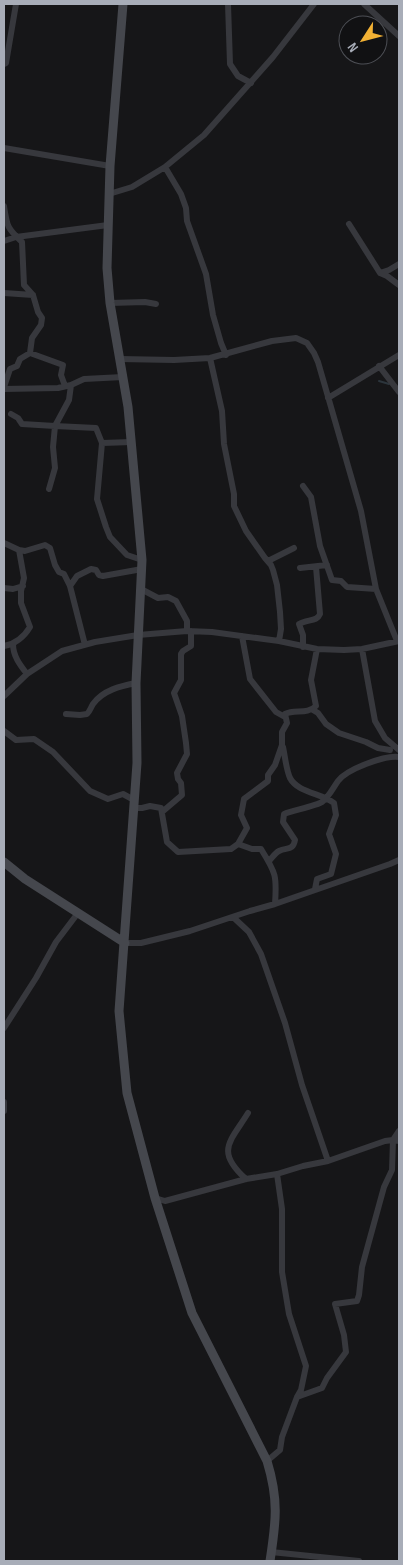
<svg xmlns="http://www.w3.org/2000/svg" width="403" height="1565" font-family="'Sofia Sans Condensed',sans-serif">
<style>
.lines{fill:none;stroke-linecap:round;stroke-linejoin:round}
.stream{stroke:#2c353c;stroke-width:2}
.street{stroke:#37383d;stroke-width:6}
.secondary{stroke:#45474d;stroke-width:9}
</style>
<rect width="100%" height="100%" fill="#161618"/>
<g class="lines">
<!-- stream -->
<path class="stream" d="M 379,381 L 389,384"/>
<!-- street -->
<path class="street" d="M 228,4 L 230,64 L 238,76 L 251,83
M 364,4 L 399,36
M 4,64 L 6,63 L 16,4
M 4,148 L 110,166
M 165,167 L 181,194 L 186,208 L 187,221 L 206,274 L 213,315 L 221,343 L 226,355
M 109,194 L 132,187 L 165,167 L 204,135 L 273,57 L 314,4
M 4,206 C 7,226 7,228 22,242 L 24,285 L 33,295 L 38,312 L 42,318 L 41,325 L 32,338 L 30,353
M 349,224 L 380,273 L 387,276 L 399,285
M 4,241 L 16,237 L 108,225
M 380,273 L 389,270 L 399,264
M 4,293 L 33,295
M 110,303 L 145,302 L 156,304
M 210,358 L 222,411 L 224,444 L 234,494 L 234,506 L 246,531 L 265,558 L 271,565 L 273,570 L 277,585 L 280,612 L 281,629 L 279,641
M 120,359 L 174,360 L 210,358 L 272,341 L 296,338 L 307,343 L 314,353 L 318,362 L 361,511 L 376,589 L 397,641
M 379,366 L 399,392
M 4,387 L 10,369 L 17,366 L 20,359 L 30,353 L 63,365 L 61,375 L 65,386
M 4,389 L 58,388 L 71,385 L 84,379 L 123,377
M 328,398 L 399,355
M 11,414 L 18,418 L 22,424 L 55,426 L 69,400 L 71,385
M 102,443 L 97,499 L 106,527 L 110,537 L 127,555 L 142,560
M 303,486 L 311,497 L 320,546 L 332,580 L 341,581 L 347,587 L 376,589
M 49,489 L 55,468 L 53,447 L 55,426 L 96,428 L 102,443 L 132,442
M 4,543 L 19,550 L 25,551 L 45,545 L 50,548 L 55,565 L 59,572 L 64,574 L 70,586 L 85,645
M 268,561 L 294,548
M 300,568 L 327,565
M 70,586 L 77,576 L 91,569 L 96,570 L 99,575 L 103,576 L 142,569
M 4,588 L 13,589 L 23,586
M 141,589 L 158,598 L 168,597 L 176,601 L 187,621 L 187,631
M 242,636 L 250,679 L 276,712 L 285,717
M 13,644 C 13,656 20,665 27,674
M 4,646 C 15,644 24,637 30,627 L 21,603 L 21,591 L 24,578 L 19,550
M 303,647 L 303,635 L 299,624 C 307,619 317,622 320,614 L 316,567
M 362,649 L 375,721 L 385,738 L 399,750
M 4,696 L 27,674 L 62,651 L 95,642 L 138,635 L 187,631 L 212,632 L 279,641 L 317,649 L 344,650 L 362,649 L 399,641
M 313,710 L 318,713 L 326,724 L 339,733 L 366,742 L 378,748 L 390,750
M 66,714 L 80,715 L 87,714 C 90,711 91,707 93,704 C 103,690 121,686 136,683
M 4,731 L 16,740 L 34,739 L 53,752 L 90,791 L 108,799 L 123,794 L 134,800
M 283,747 C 285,756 286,769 290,778 C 298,793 322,793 334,803 L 336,815 L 329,834 L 336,854 L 331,874 L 317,879 L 315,889
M 134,808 L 142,808 L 150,806 L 161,808 L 167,842 L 178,852 L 231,849 L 238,844 L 252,849 L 261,849 C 276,873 277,876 275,904
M 162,812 L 182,795 L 181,783 L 178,779 L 177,773 L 187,754 L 186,743 L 182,716 L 174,693 L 181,680 L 181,654 L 183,651 L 191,646 L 191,631
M 238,844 L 247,828 L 241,815 L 244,799 L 268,781 L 268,775 L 275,765 L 282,745 L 282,732 L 287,723 L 285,714 C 295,709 307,715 316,706 L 311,680 L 317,649
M 269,861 C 272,858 275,853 279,851 C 287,847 293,851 295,840 L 283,822 L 284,814 C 292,811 318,805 322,802 C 329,797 333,788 338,781 C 347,769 385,755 399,757
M 233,917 L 249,932 L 261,954 L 285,1023 L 302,1085 L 328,1161
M 125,943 L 141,943 L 190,931 L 250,911 L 275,904 L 390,864 L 399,860
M 4,1028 L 36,978 L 56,942 L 78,913
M 4,1102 L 4,1111
M 246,1179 C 215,1151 230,1142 248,1113
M 155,1198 L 165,1201 L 246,1179 L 277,1174 L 303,1166 L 328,1161 L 385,1141 L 393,1140 L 399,1141
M 297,1397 L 322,1388 L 327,1378 L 346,1352 L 344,1335 L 335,1304 L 357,1301 L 359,1295 L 362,1267 L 384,1187 L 392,1170 L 393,1140 L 399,1131
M 267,1461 L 280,1450 L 282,1437 L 297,1397 L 301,1390 L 306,1366 L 289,1314 L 282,1272 L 282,1209 L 277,1174
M 271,1552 L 359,1561"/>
<!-- secondary -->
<path class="secondary" d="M 123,4 L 110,166 L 107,268 L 110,303 L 128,407 L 142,560 L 136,683 L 137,763 L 119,1011 L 127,1093 L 155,1198 L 192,1313 L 267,1461 C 279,1500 276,1522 270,1561
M 4,862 L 25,879 L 125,943"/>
</g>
<!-- border -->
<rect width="403" height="1565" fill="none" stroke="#a8adb8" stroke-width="10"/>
<!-- north arrow -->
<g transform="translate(363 40) rotate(234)"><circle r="24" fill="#111113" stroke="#4d4f55"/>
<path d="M0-4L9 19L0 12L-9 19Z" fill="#f2b134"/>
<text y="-8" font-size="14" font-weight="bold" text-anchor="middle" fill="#a8adb8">N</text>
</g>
</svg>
